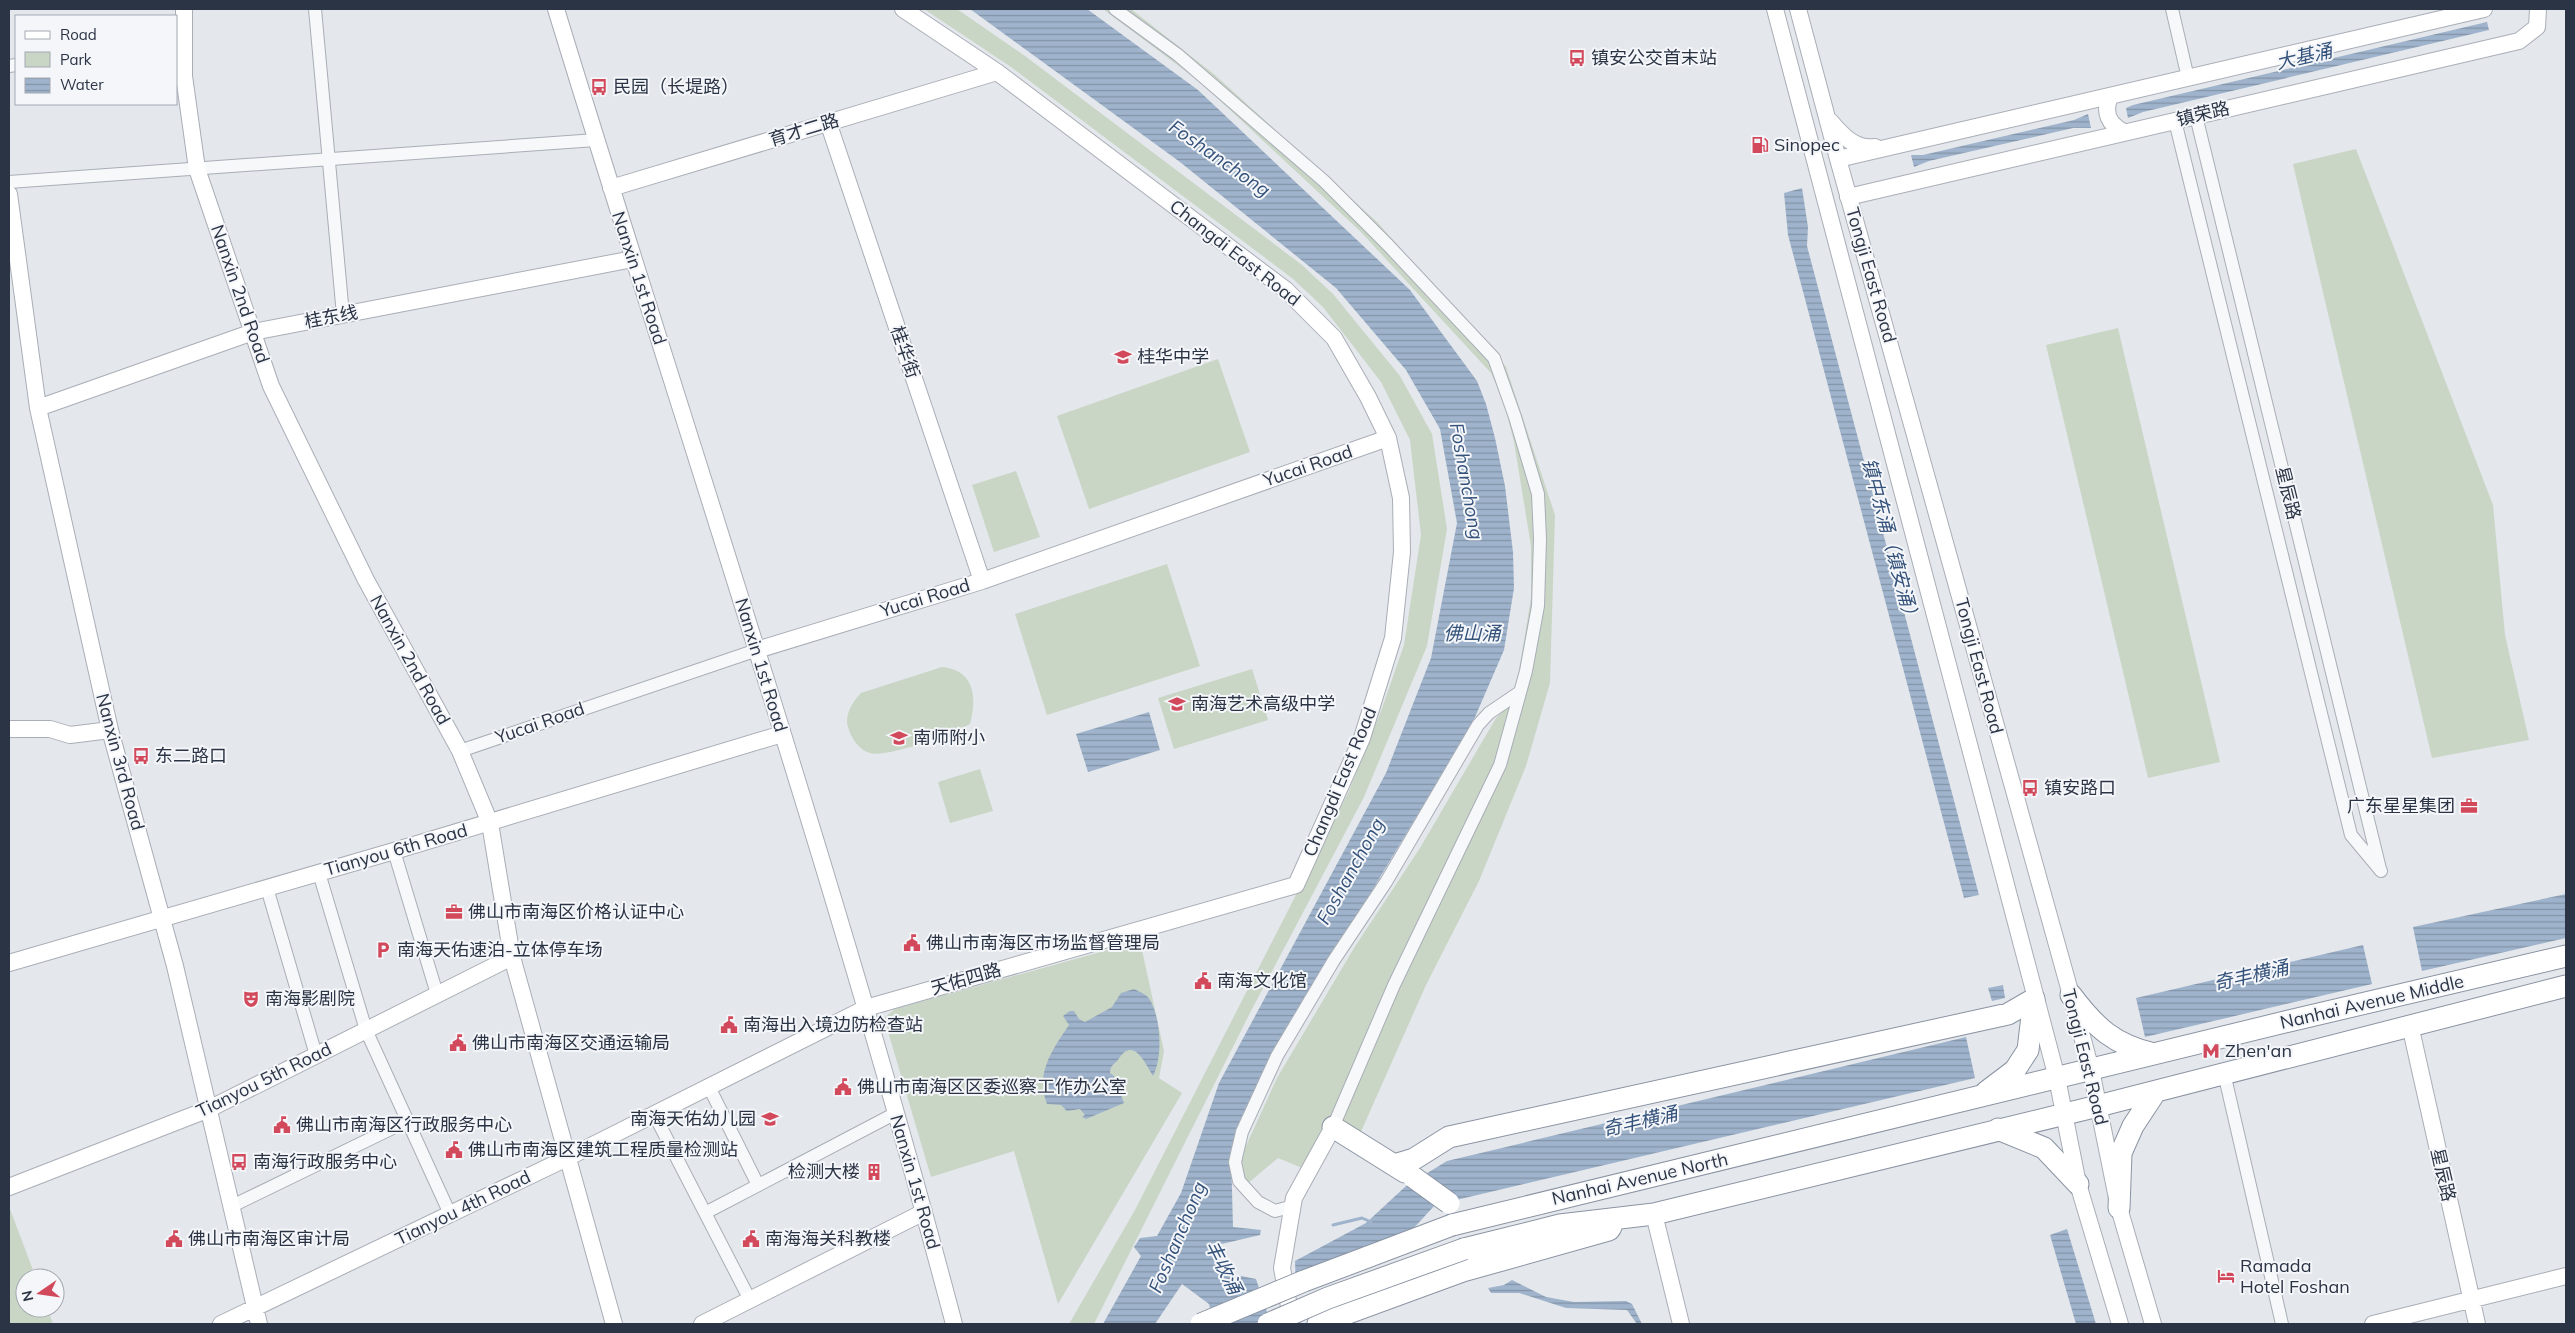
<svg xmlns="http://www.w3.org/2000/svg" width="2575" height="1333" font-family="Mulish,'Noto Sans SC',sans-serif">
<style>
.green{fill:#c9d6c5}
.water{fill:url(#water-rules)}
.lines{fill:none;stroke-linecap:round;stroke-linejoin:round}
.stream{stroke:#9fb4cc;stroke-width:3}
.street-casing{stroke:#a9aeb7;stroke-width:14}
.secondary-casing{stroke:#a9aeb7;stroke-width:18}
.highway-casing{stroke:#8b94a3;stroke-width:23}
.street{stroke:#f7f8fa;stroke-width:12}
.secondary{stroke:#fff;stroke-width:16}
.highway{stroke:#fff;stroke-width:21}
.highway-bridge-casing{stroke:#8b94a3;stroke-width:23;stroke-linecap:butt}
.highway-bridge{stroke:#fff;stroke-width:21}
.labels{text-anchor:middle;stroke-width:4;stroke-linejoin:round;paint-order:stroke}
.poi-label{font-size:18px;fill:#2b3445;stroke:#f4f6f9;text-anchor:start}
.street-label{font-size:18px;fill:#2b3445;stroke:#f4f6f9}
.water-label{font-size:19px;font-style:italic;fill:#34527a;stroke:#f4f6f9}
</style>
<defs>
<pattern id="water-rules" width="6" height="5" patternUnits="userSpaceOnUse" patternTransform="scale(1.25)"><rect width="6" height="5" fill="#9fb4cc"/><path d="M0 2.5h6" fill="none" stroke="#8293a7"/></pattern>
</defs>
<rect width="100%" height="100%" fill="#e4e7ec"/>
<!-- green -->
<path class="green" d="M 924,9 L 957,9 L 1025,56 L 1302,265 L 1333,294 L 1400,376 L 1432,434 L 1447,529 L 1427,646 L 1364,797 L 1252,1009 L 1094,1324 L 1069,1324 L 1135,1210 L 1348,793 L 1381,711 L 1404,645 L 1421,535 L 1410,440 L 1381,382 L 1323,307 L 1292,278 L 1011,67 Z
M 1103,9 L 1131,9 L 1215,75 L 1377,222 L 1506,367 L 1555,515 L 1550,683 L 1526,766 L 1479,881 L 1426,985 L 1360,1134 L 1331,1121 L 1302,1168 L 1278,1158 L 1246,1185 L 1239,1161 L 1277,1078 L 1354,948 L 1420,848 L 1496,718 L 1514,701 L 1531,598 L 1531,546 L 1514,442 L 1504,403 L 1491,373 L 1360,231 L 1200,82 Z
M 2356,149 L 2493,505 L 2505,635 L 2529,740 L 2432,758 L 2293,164 Z
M 2118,328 L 2220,762 L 2148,778 L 2046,345 Z
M 1218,359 L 1250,452 L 1089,509 L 1057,416 Z
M 1016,471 L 1040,537 L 994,552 L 972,485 Z
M 1167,564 L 1200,666 L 1047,715 L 1015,614 Z
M 942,667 C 975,670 977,698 970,724 C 953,734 887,758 870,753 C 859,750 851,738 848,727 C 844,715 853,701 861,693 Z
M 1252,669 L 1268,720 L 1174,749 L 1158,698 Z
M 980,769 L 993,811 L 950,823 L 938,782 Z
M 1140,941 L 1164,1051 L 1159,1078 L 1182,1093 L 1058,1304 L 1014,1151 L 931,1177 L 884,1018 L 895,1009 Z
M 10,1209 L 36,1278 L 25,1278 L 25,1308 L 47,1308 L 53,1324 L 9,1324 Z"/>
<!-- water -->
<path class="water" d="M 970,9 L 1087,9 L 1198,90 L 1410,290 L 1477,381 L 1486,404 L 1495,438 L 1505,486 L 1513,552 L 1514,588 L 1504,650 L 1472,724 L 1268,1064 L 1231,1153 L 1233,1227 L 1261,1230 L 1260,1235 L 1213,1246 L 1209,1253 L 1236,1275 L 1256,1279 L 1271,1324 L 1214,1324 L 1209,1304 L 1182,1284 L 1155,1324 L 1103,1324 L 1141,1256 L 1134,1247 L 1140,1238 L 1157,1236 L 1181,1193 L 1219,1083 L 1386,773 L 1431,658 L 1457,523 L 1440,429 L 1406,370 L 1336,288 L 1180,162 Z
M 2487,22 L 2489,30 L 2143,112 L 2128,118 L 2126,108 L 2133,105 Z
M 2088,114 L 2091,128 L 2073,128 L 1929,161 L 1914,167 L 1911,155 L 1923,155 L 2074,120 Z
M 1802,188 L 1808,227 L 1807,246 L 1979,895 L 1964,898 L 1788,235 L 1784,193 Z
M 1149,712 L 1160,750 L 1088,772 L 1076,734 Z
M 2566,894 L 2566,938 L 2422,971 L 2413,927 Z
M 2363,945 L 2372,984 L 2145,1037 L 2136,998 Z
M 2003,985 L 2005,998 L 1992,1001 L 1988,988 Z
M 1134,989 C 1140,992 1147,994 1150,1000 C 1161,1019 1163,1057 1153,1076 C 1145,1063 1134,1038 1120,1057 C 1116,1064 1110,1064 1110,1073 L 1114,1076 L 1124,1103 L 1086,1119 L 1082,1117 L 1085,1115 L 1080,1109 L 1067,1111 L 1061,1105 L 1047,1104 C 1035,1074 1052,1050 1069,1025 L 1063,1016 L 1070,1011 L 1074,1011 L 1079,1019 L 1085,1022 L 1112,1007 L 1121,993 Z
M 1966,1037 L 1975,1078 L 1435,1205 L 1412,1230 L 1296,1288 L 1295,1261 L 1366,1223 L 1406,1186 L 1447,1161 Z
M 2067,1229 L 2096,1324 L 2076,1324 L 2050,1235 Z
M 1512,1280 L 1546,1297 L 1574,1302 L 1626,1301 L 1632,1304 L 1642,1324 L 1637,1324 L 1627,1310 L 1566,1308 L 1519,1293 L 1491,1293 L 1488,1288 L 1504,1285 Z"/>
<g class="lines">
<!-- stream -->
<path class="stream" d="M 1333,1225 L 1362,1218 L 1371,1222"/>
<!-- street casing -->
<g class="street-casing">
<path id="street" d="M 315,9 L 343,315
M 1115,9 L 1178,55 L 1324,181 L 1388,245 L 1494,358 L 1515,417 L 1538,494 L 1540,539 L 1538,606 L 1526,671 L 1500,765 L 1394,985 L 1333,1127
M 2172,9 L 2188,78
M 9,66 L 16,65
M 2196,116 L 2380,869
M 2175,121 L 2351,835 L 2381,871
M 9,182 L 596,140
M 460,751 L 757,650
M 394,851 L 437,994
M 319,873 L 366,1030 L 450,1214
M 267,888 L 316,1055
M 2224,1073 L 2282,1324
M 709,1087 L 758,1185
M 654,1114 L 750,1300
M 232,1206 L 407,1121
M 1293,1206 L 1275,1211 L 1258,1202 L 1239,1181 L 1235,1162 L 1242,1132 L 1277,1056 L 1334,960 L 1386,882 L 1478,725 L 1489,713 L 1520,692
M 705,1213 L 896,1113"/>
</g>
<!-- secondary casing -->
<g class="secondary-casing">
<path id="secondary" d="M 184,9 L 184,76 L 197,169 L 271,386 L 366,580 L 460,751 L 490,823 L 512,957 L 614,1324
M 556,9 C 690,447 837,881 954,1324
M 1775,9 L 2057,1078 L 2078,1184 L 2120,1324
M 1798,9 L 1838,159 L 2071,995 L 2091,1070 L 2119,1208 L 2153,1324
M 2110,97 C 2103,112 2109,125 2124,132
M 1830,121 C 1842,135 1855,150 1875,147
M 828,122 L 982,581
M 1838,159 L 2484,9
M 611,188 L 997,72
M 9,194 L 38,408 L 110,730 L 175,966 L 259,1324
M 1848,197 L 2519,41 L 2537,27 L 2538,9
M 38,408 L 253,332 L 633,259
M 757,650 L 982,581 L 1388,438
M 9,729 L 50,729 L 70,735 L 110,730
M 9,963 L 394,851 L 782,734
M 2410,1025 L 2477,1324
M 9,1187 L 209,1109 L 512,957
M 1654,1214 L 1681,1324
M 1292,1323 L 1282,1268 L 1294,1198 L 1333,1127
M 221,1324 L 567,1158 L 866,1008 L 1296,885 L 1362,738 L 1393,638 L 1402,552 L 1401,498 L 1388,438 L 1368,397 L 1334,338 L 1286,290 L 997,72 L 903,9
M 702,1324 L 924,1212
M 2373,1324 L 2566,1276"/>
</g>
<!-- highway casing -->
<g class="highway-casing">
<path id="highway" d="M 2071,995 C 2095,1027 2114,1045 2154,1054
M 1986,1092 L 2015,1070 L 2028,1050 L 2034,999
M 1333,1127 L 1405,1172
M 1998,1129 L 2044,1148 L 2078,1184
M 1394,1165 L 1414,1159 L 1449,1137 L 2008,1014 L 2034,999
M 2119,1208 L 2121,1153 L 2133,1126 L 2156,1091
M 1452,1225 L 2289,1021 L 2566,956
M 1464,1249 L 1560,1225 L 1654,1214 L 2098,1106 L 2566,986
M 1318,1324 L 1463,1271 L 1609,1230 L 1611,1227"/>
</g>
<!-- street -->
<use href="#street" class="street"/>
<!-- secondary -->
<use href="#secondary" class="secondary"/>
<!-- highway -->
<use href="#highway" class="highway"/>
<!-- highway-bridge casing -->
<g class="highway-bridge-casing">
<path id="highway-bridge" d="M 1413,1177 L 1449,1203
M 1201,1324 L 1304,1281 L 1452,1225
M 1268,1324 L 1328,1298 L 1464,1249"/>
</g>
<!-- highway-bridge -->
<use href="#highway-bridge" class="highway-bridge"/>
</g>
<!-- icons -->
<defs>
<g id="bus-bare" transform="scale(1.35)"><path d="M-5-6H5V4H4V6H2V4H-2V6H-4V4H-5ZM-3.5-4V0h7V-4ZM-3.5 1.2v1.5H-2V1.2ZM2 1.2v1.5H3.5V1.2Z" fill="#d1495b" stroke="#f4f6f9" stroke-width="2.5" paint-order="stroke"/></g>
<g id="fuel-bare" transform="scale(1.35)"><path d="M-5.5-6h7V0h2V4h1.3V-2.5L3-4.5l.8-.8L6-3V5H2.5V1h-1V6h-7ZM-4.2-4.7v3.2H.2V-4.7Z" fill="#d1495b" stroke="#f4f6f9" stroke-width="2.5" paint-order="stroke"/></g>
<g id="school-bare" transform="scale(1.35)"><path d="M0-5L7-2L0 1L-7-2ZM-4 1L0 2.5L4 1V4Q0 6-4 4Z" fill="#d1495b" stroke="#f4f6f9" stroke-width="2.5" paint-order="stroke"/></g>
<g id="office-bare" transform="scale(1.35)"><path d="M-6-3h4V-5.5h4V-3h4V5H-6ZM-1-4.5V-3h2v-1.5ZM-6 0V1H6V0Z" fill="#d1495b" stroke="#f4f6f9" stroke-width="2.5" paint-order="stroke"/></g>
<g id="civic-bare" transform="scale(1.35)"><path d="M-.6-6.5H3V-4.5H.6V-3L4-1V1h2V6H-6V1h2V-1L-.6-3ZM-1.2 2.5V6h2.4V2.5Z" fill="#d1495b" stroke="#f4f6f9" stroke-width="2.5" paint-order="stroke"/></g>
<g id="parking-bare" transform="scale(1.35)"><path d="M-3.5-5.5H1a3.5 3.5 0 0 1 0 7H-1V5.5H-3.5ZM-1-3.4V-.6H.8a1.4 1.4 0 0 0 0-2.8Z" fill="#d1495b" stroke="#f4f6f9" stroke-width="2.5" paint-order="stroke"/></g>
<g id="theatre-bare" transform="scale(1.35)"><path d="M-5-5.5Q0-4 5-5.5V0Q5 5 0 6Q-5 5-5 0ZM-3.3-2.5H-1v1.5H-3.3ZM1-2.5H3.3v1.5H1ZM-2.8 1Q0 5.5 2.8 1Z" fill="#d1495b" stroke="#f4f6f9" stroke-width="2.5" paint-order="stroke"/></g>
<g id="metro-bare" transform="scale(1.35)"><path d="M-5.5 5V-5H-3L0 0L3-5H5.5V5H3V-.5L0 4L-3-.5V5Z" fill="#d1495b" stroke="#f4f6f9" stroke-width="2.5" paint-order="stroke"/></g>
<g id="building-bare" transform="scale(1.35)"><path d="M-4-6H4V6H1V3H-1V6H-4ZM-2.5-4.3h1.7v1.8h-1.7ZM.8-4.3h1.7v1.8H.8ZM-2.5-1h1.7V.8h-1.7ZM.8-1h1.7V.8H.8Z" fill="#d1495b" stroke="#f4f6f9" stroke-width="2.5" paint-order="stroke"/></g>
<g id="hotel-bare" transform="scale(1.35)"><path d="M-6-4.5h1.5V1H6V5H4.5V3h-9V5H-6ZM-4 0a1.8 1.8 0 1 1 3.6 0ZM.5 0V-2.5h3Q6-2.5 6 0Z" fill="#d1495b" stroke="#f4f6f9" stroke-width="2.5" paint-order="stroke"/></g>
</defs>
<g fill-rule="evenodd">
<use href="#bus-bare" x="1577" y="58"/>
<use href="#bus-bare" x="599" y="87"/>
<use href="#fuel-bare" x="1760" y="145"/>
<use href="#school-bare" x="1123" y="357"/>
<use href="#school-bare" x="1177" y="704"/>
<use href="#school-bare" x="899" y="738"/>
<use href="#bus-bare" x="141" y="756"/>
<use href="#bus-bare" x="2030" y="788"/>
<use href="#office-bare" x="2469" y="806"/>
<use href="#office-bare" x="454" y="912"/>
<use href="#civic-bare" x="912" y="943"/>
<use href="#parking-bare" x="383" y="950"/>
<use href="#civic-bare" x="1203" y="981"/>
<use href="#theatre-bare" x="251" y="999"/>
<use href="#civic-bare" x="729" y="1025"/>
<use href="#civic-bare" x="458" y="1043"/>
<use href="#metro-bare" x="2211" y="1051"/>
<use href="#civic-bare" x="843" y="1087"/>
<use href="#school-bare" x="770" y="1119"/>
<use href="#civic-bare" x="282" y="1125"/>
<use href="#civic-bare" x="454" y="1150"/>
<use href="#bus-bare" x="239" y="1162"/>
<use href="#building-bare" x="874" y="1172"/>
<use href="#civic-bare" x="174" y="1239"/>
<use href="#civic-bare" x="751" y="1239"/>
<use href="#hotel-bare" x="2226" y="1276"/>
</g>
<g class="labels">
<!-- poi labels -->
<g class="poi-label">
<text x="1591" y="64">镇安公交首末站</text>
<text x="613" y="93">民园（长堤路）</text>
<text x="1774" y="151">Sinopec</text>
<text x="1137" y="363">桂华中学</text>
<text x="1191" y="710">南海艺术高级中学</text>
<text x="913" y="744">南师附小</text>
<text x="155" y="762">东二路口</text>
<text x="2044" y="794">镇安路口</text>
<text x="2455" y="812" text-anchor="end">广东星星集团</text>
<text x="468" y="918">佛山市南海区价格认证中心</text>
<text x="926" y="949">佛山市南海区市场监督管理局</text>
<text x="397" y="956">南海天佑速泊-立体停车场</text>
<text x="1217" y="987">南海文化馆</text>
<text x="265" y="1005">南海影剧院</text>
<text x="743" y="1031">南海出入境边防检查站</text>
<text x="472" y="1049">佛山市南海区交通运输局</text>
<text x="2225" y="1057">Zhen'an</text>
<text x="857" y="1093">佛山市南海区区委巡察工作办公室</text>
<text x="756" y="1125" text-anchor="end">南海天佑幼儿园</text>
<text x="296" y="1131">佛山市南海区行政服务中心</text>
<text x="468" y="1156">佛山市南海区建筑工程质量检测站</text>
<text x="253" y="1168">南海行政服务中心</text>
<text x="860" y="1178" text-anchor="end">检测大楼</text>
<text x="188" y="1245">佛山市南海区审计局</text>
<text x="765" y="1245">南海海关科教楼</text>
<text x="2240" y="1272">Ramada<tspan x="2240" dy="21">Hotel Foshan</tspan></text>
</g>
<!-- street labels -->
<g class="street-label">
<text transform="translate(2203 114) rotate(-13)" y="6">镇荣路</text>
<text transform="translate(804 130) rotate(-17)" y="6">育才二路</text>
<text transform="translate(1235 253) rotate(38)" y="6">Changdi East Road</text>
<text transform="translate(1871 275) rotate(74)" y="6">Tongji East Road</text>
<text transform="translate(639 278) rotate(72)" y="6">Nanxin 1st Road</text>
<text transform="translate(240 294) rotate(71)" y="6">Nanxin 2nd Road</text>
<text transform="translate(331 317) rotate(-11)" y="6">桂东线</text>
<text transform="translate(905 352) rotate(71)" y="6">桂华街</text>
<text transform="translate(1308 466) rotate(-19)" y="6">Yucai Road</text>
<text transform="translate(2288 493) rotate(76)" y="6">星辰路</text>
<text transform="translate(925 598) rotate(-17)" y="6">Yucai Road</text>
<text transform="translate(410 660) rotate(61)" y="6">Nanxin 2nd Road</text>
<text transform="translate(761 665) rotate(73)" y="6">Nanxin 1st Road</text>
<text transform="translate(1979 666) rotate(75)" y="6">Tongji East Road</text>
<text transform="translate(540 723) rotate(-19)" y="6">Yucai Road</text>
<text transform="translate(120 762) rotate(75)" y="6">Nanxin 3rd Road</text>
<text transform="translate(1340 782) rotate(-67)" y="6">Changdi East Road</text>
<text transform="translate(396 850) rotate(-16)" y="6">Tianyou 6th Road</text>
<text transform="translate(966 979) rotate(-16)" y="6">天佑四路</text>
<text transform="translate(2372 1002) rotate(-13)" y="6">Nanhai Avenue Middle</text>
<text transform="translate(2085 1057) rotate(76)" y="6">Tongji East Road</text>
<text transform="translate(264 1080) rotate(-26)" y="6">Tianyou 5th Road</text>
<text transform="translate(2443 1175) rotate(77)" y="6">星辰路</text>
<text transform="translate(1640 1179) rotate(-13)" y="6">Nanhai Avenue North</text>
<text transform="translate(915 1182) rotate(74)" y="6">Nanxin 1st Road</text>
<text transform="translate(463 1208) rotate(-26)" y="6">Tianyou 4th Road</text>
</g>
<!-- water labels -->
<g class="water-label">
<text transform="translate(2304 56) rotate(-13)" y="7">大基涌</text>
<text transform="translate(1220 158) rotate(35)" y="7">Foshanchong</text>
<text transform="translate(1467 481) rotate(80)" y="7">Foshanchong</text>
<text transform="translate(1891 541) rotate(75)" y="7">镇中东涌（镇安涌）</text>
<text x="1472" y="640">佛山涌</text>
<text transform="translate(1350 871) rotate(-61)" y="7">Foshanchong</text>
<text transform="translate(2251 975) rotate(-13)" y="7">奇丰横涌</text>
<text transform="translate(1640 1121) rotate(-13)" y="7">奇丰横涌</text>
<text transform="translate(1177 1237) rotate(-67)" y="7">Foshanchong</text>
<text transform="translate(1224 1267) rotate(63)" y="7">丰收涌</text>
</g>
</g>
<!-- border -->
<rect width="2575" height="1333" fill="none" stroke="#2b3445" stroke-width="20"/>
<!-- legend -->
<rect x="15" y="15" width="162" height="90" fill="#f4f6f9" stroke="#a4a8b1"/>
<rect x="25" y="31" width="25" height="8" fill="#ffffff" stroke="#a4a8b1"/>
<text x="60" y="40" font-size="15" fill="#2b3445">Road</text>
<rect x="25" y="52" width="25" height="15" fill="#c9d6c5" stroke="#a4a8b1"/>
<text x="60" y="65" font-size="15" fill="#2b3445">Park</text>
<rect x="25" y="78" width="25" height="15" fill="url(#water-rules)" stroke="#a4a8b1"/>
<text x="60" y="90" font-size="15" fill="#2b3445">Water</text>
<!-- north arrow -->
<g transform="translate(40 1293) rotate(257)"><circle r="24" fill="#f4f6f9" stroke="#a4a8b1"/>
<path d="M0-4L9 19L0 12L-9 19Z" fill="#d1495b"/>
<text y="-8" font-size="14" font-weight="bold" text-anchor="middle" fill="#2b3445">N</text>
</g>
</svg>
